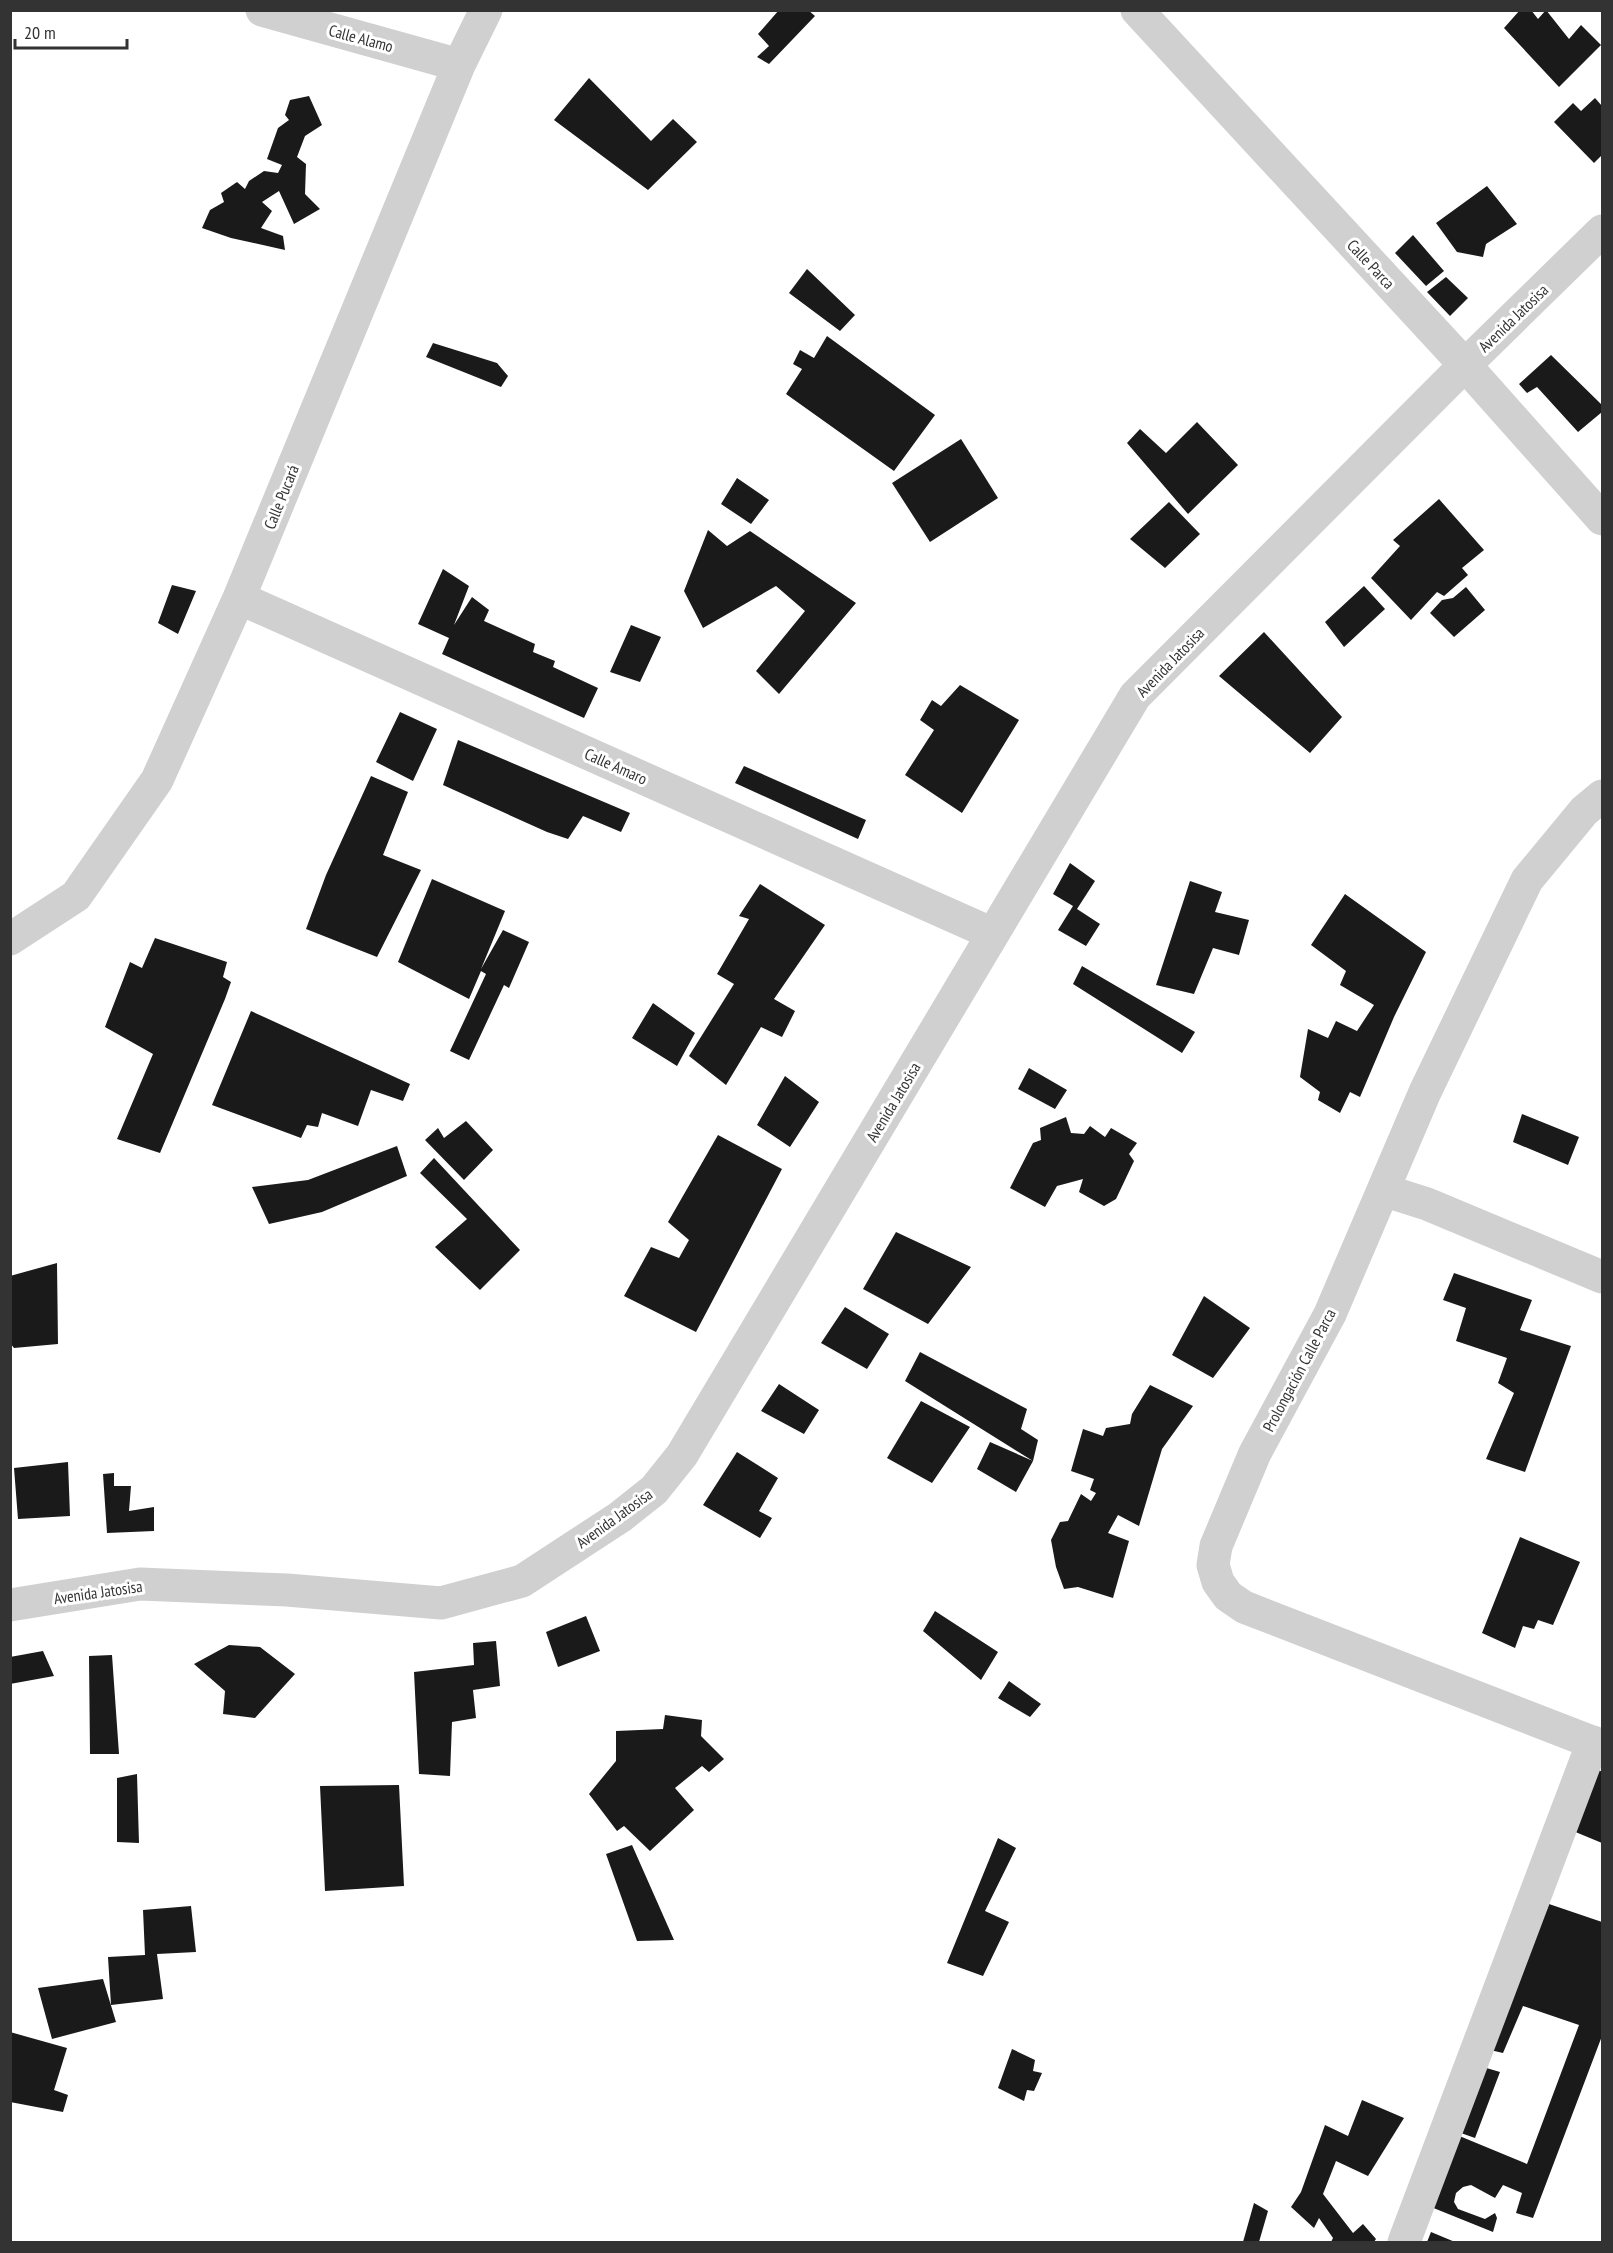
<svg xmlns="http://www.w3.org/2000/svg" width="1613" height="2253" font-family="'PT Sans Narrow',sans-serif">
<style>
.building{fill:#1a1a1a}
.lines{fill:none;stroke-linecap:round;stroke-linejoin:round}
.minor{stroke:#d0d0d0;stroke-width:33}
.labels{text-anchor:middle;stroke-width:6;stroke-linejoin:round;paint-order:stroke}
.street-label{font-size:16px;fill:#333;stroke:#fff}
</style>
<rect width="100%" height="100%" fill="#fff"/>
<!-- building -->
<path class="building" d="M 779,10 L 808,10 L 815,16 L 769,64 L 757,57 L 769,46 L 758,34 Z
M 1520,10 L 1531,10 L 1538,19 L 1546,10 L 1569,39 L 1581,25 L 1601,45 L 1559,87 L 1504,28 Z
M 589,78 L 651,141 L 673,119 L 697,142 L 648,190 L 554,120 Z
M 309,96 L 322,125 L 305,136 L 297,157 L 306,164 L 305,194 L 320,209 L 294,224 L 279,191 L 262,202 L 272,211 L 261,228 L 283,236 L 285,250 L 231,238 L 202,228 L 210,210 L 224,202 L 221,193 L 237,182 L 245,189 L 249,181 L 264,171 L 278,173 L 282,165 L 267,159 L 278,128 L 289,120 L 285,115 L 290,100 Z
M 1595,98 L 1602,106 L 1602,155 L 1594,163 L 1554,122 L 1573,103 L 1581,111 Z
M 1487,186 L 1517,224 L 1486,244 L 1483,257 L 1457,252 L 1436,223 Z
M 1413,235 L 1444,271 L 1426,286 L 1395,253 Z
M 807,269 L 855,315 L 840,331 L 789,293 Z
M 1446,277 L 1468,298 L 1450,316 L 1427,292 Z
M 827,336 L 935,415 L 894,471 L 786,394 L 802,369 L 793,364 L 800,350 L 814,358 Z
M 433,343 L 497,363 L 508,376 L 501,387 L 426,357 Z
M 1551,355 L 1602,405 L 1602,412 L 1578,432 L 1537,387 L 1527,393 L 1519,384 Z
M 1197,422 L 1238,465 L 1188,514 L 1127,443 L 1140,429 L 1166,453 Z
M 961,439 L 998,498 L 930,542 L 892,483 Z
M 737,478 L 769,500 L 751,524 L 721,504 Z
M 1439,499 L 1484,550 L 1462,568 L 1468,575 L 1444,596 L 1437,592 L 1411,620 L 1371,578 L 1400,546 L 1393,540 Z
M 1169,502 L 1200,534 L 1165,568 L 1130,539 Z
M 708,530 L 727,546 L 750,531 L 856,603 L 779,694 L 756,671 L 805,611 L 776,586 L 703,628 L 684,591 Z
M 443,569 L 469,586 L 454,625 L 472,597 L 489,610 L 484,621 L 535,644 L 533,652 L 555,661 L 553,667 L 598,688 L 584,718 L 442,654 L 449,638 L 418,624 Z
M 172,585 L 196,591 L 178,634 L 158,623 Z
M 1364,586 L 1385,609 L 1344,647 L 1325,622 Z
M 1466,587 L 1485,610 L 1454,637 L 1430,613 L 1442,600 L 1453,598 Z
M 631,625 L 661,637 L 640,682 L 610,672 Z
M 1264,632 L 1342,717 L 1310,753 L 1219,676 Z
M 960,685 L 1019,720 L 962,813 L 905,775 L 934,730 L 920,720 L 932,700 L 941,706 Z
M 400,712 L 437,729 L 413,781 L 376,762 Z
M 458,740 L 630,813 L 621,832 L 583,816 L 568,839 L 547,832 L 443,785 Z
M 744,766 L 866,820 L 858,839 L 735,783 Z
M 371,776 L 408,792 L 383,855 L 421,870 L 377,957 L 306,929 L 326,875 Z
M 1070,863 L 1095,881 L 1077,909 L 1100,924 L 1086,946 L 1058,930 L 1073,906 L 1053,894 Z
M 432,879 L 505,911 L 481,969 L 503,930 L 529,942 L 509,988 L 504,985 L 469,1060 L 450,1051 L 486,974 L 481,971 L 469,999 L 398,962 Z
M 1190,881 L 1222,892 L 1215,912 L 1249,920 L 1239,955 L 1213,948 L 1194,994 L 1156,985 Z
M 760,884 L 825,925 L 774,999 L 795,1011 L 782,1037 L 761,1027 L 726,1085 L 689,1056 L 734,984 L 717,974 L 749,919 L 739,916 Z
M 1345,894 L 1426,952 L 1394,1017 L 1360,1097 L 1350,1092 L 1340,1113 L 1318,1100 L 1320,1092 L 1300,1077 L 1308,1029 L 1328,1038 L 1336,1021 L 1357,1031 L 1374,1005 L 1340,985 L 1346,971 L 1311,945 Z
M 155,938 L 227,962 L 223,977 L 231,982 L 225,999 L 160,1153 L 117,1139 L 153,1054 L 105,1027 L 130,962 L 142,968 Z
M 1082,966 L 1195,1032 L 1182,1053 L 1073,984 Z
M 653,1003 L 695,1033 L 677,1066 L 632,1038 Z
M 251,1011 L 410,1084 L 403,1101 L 371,1090 L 358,1126 L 322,1113 L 318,1127 L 307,1125 L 301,1138 L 212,1105 Z
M 1029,1068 L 1067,1090 L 1055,1109 L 1018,1089 Z
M 785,1076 L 819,1102 L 790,1147 L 757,1125 Z
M 1522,1114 L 1579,1137 L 1568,1165 L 1513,1142 Z
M 1066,1117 L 1071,1133 L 1084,1134 L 1090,1126 L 1105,1137 L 1111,1128 L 1137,1143 L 1129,1154 L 1134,1161 L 1116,1199 L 1104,1206 L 1079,1192 L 1083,1179 L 1057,1186 L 1045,1207 L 1010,1188 L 1033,1143 L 1041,1140 L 1040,1128 Z
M 466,1121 L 493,1150 L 464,1180 L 425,1140 L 438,1128 L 444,1138 Z
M 718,1135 L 782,1169 L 696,1332 L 624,1296 L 651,1247 L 679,1258 L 689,1240 L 668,1222 Z
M 397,1146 L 407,1176 L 322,1212 L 269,1224 L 252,1187 L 308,1180 Z
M 434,1158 L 520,1250 L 480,1290 L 435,1247 L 467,1219 L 420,1173 Z
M 896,1232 L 971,1267 L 928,1324 L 863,1289 Z
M 57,1263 L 58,1344 L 14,1348 L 10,1343 L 10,1276 Z
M 1454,1273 L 1532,1300 L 1520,1330 L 1571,1346 L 1525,1472 L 1486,1459 L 1514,1393 L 1498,1383 L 1507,1358 L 1456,1341 L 1466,1308 L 1443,1300 Z
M 1204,1296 L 1250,1328 L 1213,1378 L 1172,1355 Z
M 845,1307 L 889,1334 L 867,1369 L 821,1343 Z
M 920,1352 L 1027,1409 L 1021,1429 L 1038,1440 L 1033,1461 L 905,1381 Z
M 779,1384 L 819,1410 L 804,1434 L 761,1411 Z
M 1150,1385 L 1193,1406 L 1162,1449 L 1139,1526 L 1118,1515 L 1108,1533 L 1129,1541 L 1113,1598 L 1078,1587 L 1064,1589 L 1056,1567 L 1051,1540 L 1060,1522 L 1068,1521 L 1081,1494 L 1091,1501 L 1096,1493 L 1090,1490 L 1094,1479 L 1071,1471 L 1083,1429 L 1103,1436 L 1106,1428 L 1130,1424 L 1132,1414 Z
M 921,1401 L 970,1427 L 932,1483 L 887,1458 Z
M 990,1442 L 1033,1461 L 1016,1492 L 977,1469 Z
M 737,1452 L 778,1478 L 759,1511 L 772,1518 L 760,1538 L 703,1505 Z
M 68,1462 L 70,1516 L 18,1519 L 14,1468 Z
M 114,1473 L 114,1486 L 131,1486 L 129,1511 L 154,1507 L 154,1531 L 107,1533 L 103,1474 Z
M 1520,1537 L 1580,1562 L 1553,1625 L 1538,1620 L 1534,1629 L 1523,1626 L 1515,1648 L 1482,1633 Z
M 935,1611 L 998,1652 L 981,1680 L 923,1631 Z
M 586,1616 L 600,1651 L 558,1667 L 546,1632 Z
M 496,1641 L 500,1686 L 473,1690 L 476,1718 L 452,1722 L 450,1776 L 419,1774 L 414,1672 L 474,1665 L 473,1643 Z
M 229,1645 L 260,1647 L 295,1674 L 255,1718 L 223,1714 L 225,1691 L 194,1664 Z
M 43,1651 L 54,1676 L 10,1684 L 10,1657 Z
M 112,1655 L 119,1754 L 90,1754 L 89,1656 Z
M 1009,1681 L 1041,1704 L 1030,1717 L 998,1698 Z
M 665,1715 L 702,1720 L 701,1736 L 724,1759 L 709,1772 L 702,1766 L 675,1788 L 694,1810 L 650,1851 L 624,1826 L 617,1831 L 589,1794 L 616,1761 L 616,1731 L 663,1729 Z
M 1596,1768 L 1602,1772 L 1602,1843 L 1573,1831 Z
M 137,1774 L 139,1843 L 117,1842 L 117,1778 Z
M 399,1785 L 404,1886 L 325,1891 L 320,1786 Z
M 998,1838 L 1016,1848 L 985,1911 L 1009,1922 L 983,1976 L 947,1963 Z
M 632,1845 L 674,1940 L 637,1941 L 606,1854 Z
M 1549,1904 L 1602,1922 L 1602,2036 L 1533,2218 L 1516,2213 L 1522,2193 L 1503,2185 L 1495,2198 L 1471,2185 L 1463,2187 L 1456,2193 L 1454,2202 L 1458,2209 L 1485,2219 L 1495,2213 L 1497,2218 L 1493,2232 L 1431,2207 L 1457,2135 L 1527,2164 L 1579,2025 L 1523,2006 L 1503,2053 L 1490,2050 Z
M 191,1906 L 196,1952 L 157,1954 L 163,1999 L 111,2005 L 108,1957 L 145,1955 L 143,1910 Z
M 103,1979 L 116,2022 L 52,2039 L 38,1988 Z
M 10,2032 L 67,2048 L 54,2090 L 68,2095 L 63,2112 L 10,2102 Z
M 1012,2049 L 1035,2060 L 1033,2071 L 1042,2073 L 1034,2091 L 1027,2090 L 1024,2101 L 998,2088 Z
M 1483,2067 L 1500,2072 L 1475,2138 L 1458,2132 Z
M 1362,2100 L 1404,2118 L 1368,2176 L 1336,2161 L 1323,2194 L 1353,2233 L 1363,2224 L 1376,2239 L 1374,2242 L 1331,2242 L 1333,2238 L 1319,2218 L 1314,2228 L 1291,2207 L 1301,2192 L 1325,2125 L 1348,2136 Z
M 1254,2203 L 1268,2211 L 1259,2242 L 1243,2242 Z
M 1431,2232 L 1455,2242 L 1427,2242 Z"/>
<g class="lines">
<!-- minor -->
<path class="minor" d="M 262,10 L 459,65
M 1137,10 L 1465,365 L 1602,519
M 239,598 L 993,934
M 1602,796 L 1584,811 L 1527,880 L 1425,1092 L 1330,1314 L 1255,1453 L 1216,1546 L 1213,1565 L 1218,1582 L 1228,1596 L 1244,1607 L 1602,1746
M 10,939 L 76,896 L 157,780 L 239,598 L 459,65 L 486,10
M 1383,1190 L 1427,1204 L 1602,1277
M 10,1605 L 140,1584 L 287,1590 L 441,1603 L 522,1581 L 620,1517 L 654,1490 L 682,1455 L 1135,696 L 1465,365 L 1602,231
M 1404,2242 L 1593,1742"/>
</g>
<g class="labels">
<!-- street labels -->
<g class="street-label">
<text transform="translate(361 38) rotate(15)" y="6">Calle Alamo</text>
<text transform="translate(1371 264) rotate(47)" y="6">Calle Parca</text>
<text transform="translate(1513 318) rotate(-44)" y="6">Avenida Jatosisa</text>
<text transform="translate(281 497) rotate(-68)" y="6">Calle Pucará</text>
<text transform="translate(1170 662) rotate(-46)" y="6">Avenida Jatosisa</text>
<text transform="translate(616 766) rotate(24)" y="6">Calle Amaro</text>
<text transform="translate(893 1102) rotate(-59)" y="6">Avenida Jatosisa</text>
<text transform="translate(1299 1370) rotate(-62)" y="6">Prolongación Calle Parca</text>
<text transform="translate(614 1518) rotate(-36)" y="6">Avenida Jatosisa</text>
<text transform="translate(98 1592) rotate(-8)" y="6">Avenida Jatosisa</text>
</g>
</g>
<!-- border -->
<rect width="1613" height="2253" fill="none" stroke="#333333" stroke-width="24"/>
<!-- scale -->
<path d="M15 39v9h112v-9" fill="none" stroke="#333333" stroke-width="3"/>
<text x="24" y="39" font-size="18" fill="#333333" stroke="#ffffff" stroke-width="4.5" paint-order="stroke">20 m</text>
</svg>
